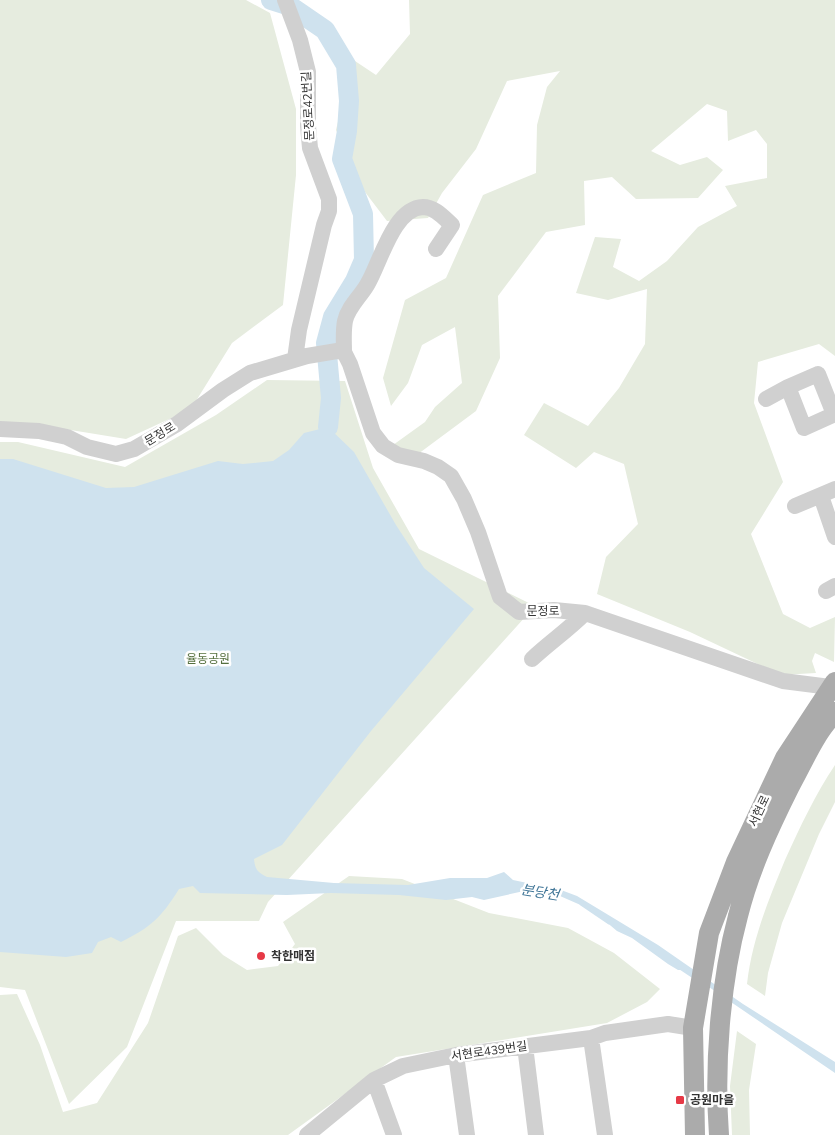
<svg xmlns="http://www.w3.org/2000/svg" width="835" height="1135" font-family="'Nunito Sans','Noto Sans KR',sans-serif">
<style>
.green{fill:#e6ecdf}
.water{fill:#cfe2ee}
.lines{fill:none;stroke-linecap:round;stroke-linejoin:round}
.stream{stroke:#cfe2ee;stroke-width:3}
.river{stroke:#cfe2ee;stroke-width:20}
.minor{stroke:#d0d0d0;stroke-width:16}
.major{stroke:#ababab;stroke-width:20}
.poi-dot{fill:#e63946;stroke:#fff;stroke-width:2}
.labels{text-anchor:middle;stroke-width:5;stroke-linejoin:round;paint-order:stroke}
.street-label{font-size:12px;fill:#333;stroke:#fff}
.park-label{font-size:12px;fill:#56703f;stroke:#fff}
.poi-label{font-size:12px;font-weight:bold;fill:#333;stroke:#fff;text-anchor:start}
.water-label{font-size:14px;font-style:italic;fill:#3f7597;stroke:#fff}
</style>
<rect width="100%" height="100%" fill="#fff"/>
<!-- green -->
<path class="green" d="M 0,0 L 246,0 L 270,13 L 296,109 L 296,175 L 283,305 L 232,343 L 191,409 L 126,439 L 46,426 L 0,422 Z
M 409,0 L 835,0 L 835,356 L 819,344 L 758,362 L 754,403 L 783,482 L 751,534 L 783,614 L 810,628 L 835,617 L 834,662 L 815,653 L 812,661 L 816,673 L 781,675 L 690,632 L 597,594 L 606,557 L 638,524 L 624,464 L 594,452 L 576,468 L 524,435 L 544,403 L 588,426 L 619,388 L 645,344 L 647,289 L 608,300 L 576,293 L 595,237 L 621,239 L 613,267 L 639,281 L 667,261 L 698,227 L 737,206 L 725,186 L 767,178 L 767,144 L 756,130 L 728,141 L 727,111 L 707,104 L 651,151 L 680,165 L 707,157 L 723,170 L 698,198 L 636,199 L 612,177 L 584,181 L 585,225 L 546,232 L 498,296 L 500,358 L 476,411 L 414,457 L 393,445 L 425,422 L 435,407 L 462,383 L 455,327 L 422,345 L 408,383 L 391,406 L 383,378 L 405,300 L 446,278 L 483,195 L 536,173 L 537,125 L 547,87 L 560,71 L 507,81 L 476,149 L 442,193 L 428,218 L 387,221 L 365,192 L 336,130 L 348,80 L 337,49 L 376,75 L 410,34 Z
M 267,380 L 345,381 L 373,468 L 419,549 L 535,606 L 268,902 L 259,921 L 176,921 L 127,1047 L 69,1104 L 25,990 L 0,987 L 0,442 L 18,442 L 125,467 L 216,415 Z
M 835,765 L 835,802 L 819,834 L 782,923 L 768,973 L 765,996 L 747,984 C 752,940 768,901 785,860 C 800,827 815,795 835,765 Z
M 349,876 L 402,879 L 489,913 L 568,928 L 614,953 L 660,989 L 647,1002 L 607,1023 L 396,1057 L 288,1135 L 0,1135 L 0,995 L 17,994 L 40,1045 L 63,1112 L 97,1103 L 148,1023 L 178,936 L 196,928 L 223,955 L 247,970 L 278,966 L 295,944 L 283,922 Z
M 737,1031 L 756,1044 L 749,1090 L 750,1135 L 732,1135 L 730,1086 Z"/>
<!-- water -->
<path class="water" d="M 328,427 L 354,452 L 396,525 L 424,568 L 474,609 L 371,731 L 282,845 L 254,859 C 255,869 257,872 267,877 L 334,883 L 408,885 L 450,878 L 487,878 L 504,872 L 513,880 L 561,890 L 577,896 L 658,945 L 743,1004 L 835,1062 L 835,1073 L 684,970 L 678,970 L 668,964 L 632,938 L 617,931 L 592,910 L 560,896 L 546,892 L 524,891 L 484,900 L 472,897 L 446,900 L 399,895 L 331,893 L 287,895 L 200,893 L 193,886 L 179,889 C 161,918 151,927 121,942 L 111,937 L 98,942 L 92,953 L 66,957 L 0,952 L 0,459 L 13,459 L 106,488 L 134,487 L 218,461 L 243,464 L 273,461 L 289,450 L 304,433 Z"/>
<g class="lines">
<!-- stream -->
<path class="stream" d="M 581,904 L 609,923
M 680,968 L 695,978"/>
<!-- river -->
<path class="river" d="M 271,0 L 290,6 L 325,30 L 346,65 L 349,101 L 347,131 L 342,159 L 363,214 L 364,260 L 355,281 L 333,317 L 326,343 L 331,398 L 328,427"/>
<!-- minor -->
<path class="minor" d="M 285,0 L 300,40 L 308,72 L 308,126 L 310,148 L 329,199 L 329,211 L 324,225 L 299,330 L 295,359
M 344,352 C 344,342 343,331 345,321 C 348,307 360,297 367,285 C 380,264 393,208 423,207 C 435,207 444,218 452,225 L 436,249
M 766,399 L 788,387
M 834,414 L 818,374 L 788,387 L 804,428 L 835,414
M 0,429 L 39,431 L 67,437 L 87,447 L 116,454 L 134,449 L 177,424 L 223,390 L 250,373 L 307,356 L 337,351 L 344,352 L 350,364 L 373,433 L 383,446 L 398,455 L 424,461 L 438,467 L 451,476 L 464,499 L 478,532 L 500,597 L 519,612 L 554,610 L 585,613 L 783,681 L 830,687 L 835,690
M 821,496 L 835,537
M 795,506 L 835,489
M 826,591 L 835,586
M 532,659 C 549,643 568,630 585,613
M 591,1038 L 605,1135
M 525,1046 L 536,1135
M 456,1055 L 467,1135
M 374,1080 L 394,1135
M 307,1135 L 374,1080 L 403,1066 L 456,1055 L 591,1038 L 605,1033 L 668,1024 L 693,1028"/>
<!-- major -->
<path class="major" d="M 695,1135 L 693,1028 L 709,933 L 736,862 L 785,758 L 835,682
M 719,1135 C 714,1066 720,983 738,916 C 749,871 769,828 790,786 C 799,770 807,752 817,736 C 822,727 829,719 835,712"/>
</g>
<!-- markers -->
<g class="poi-dot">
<circle cx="261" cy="956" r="5"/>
<rect x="675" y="1095" width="10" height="10" rx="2.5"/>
</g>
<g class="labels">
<!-- street labels -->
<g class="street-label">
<text transform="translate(308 106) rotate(-93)" y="4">문정로42번길</text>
<text transform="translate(160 434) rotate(-31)" y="4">문정로</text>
<text x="543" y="615">문정로</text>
<text transform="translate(759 811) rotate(-65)" y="4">서현로</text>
<text transform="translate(489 1051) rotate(-8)" y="4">서현로439번길</text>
</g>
<!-- park labels -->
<g class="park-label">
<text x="208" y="663">율동공원</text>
</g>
<!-- poi labels -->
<g class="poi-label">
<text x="271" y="960">착한매점</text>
<text x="690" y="1104">공원마을</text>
</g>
<!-- water labels -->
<g class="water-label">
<text transform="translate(540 892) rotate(9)" y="5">분당천</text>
</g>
</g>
</svg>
